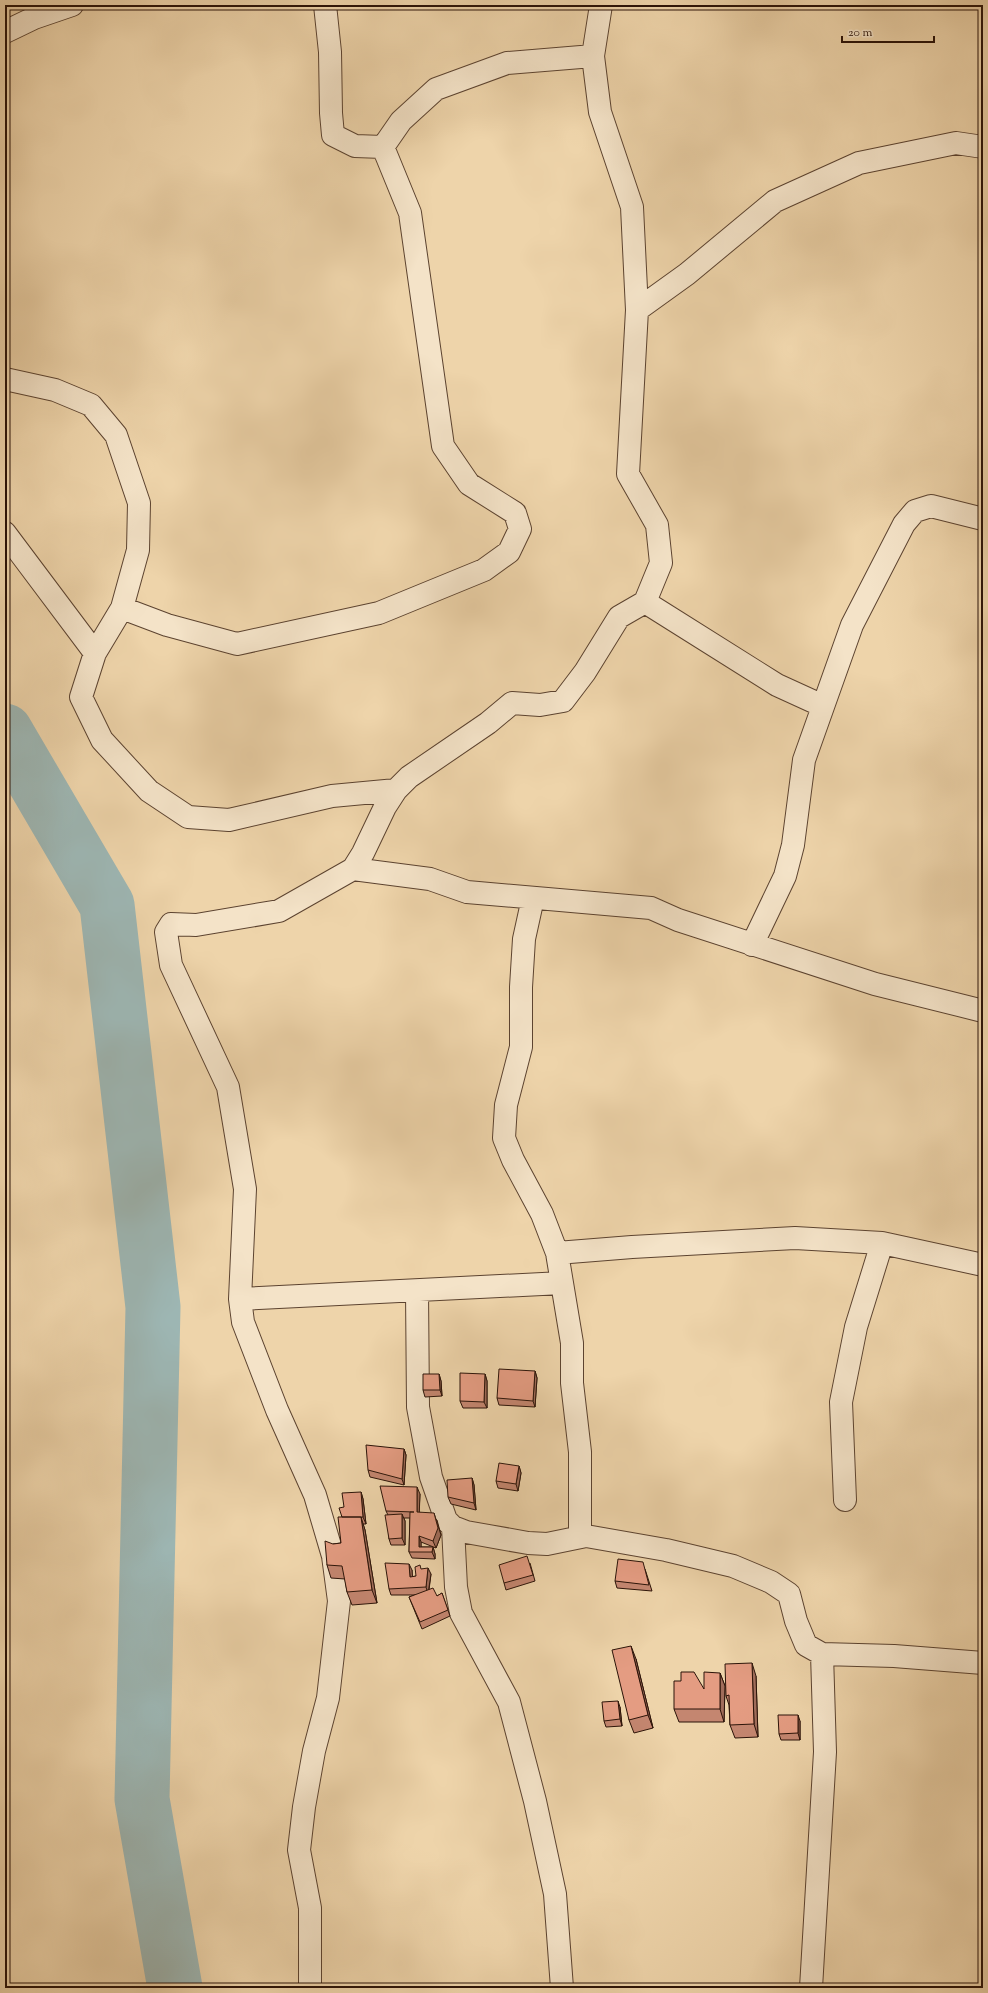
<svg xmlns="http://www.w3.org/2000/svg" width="988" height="1993" font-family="'Sorts Mill Goudy',serif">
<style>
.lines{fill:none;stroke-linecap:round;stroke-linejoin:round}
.river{stroke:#9db6b3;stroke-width:55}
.minor-casing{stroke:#5c4330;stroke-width:24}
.minor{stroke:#f4e3c8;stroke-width:22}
.wall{fill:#c48670;stroke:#2b1308}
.shaded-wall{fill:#a06d5b;stroke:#2b1308}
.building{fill:#e49c82;stroke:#2b1308}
</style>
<rect width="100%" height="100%" fill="#eed4aa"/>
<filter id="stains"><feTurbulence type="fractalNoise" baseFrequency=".005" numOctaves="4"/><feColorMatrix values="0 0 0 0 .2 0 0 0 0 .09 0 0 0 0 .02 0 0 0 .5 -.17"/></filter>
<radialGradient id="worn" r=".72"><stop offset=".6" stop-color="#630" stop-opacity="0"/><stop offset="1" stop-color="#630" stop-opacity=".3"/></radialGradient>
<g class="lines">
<!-- river -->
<path class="river" d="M 5,731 L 107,905 L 153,1307 L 142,1799 L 175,1988"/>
<!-- minor casing -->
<g class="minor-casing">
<path id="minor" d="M 325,5 L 330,52 L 331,113 L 333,135 L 355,146 L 383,147 L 401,121 L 436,89 L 507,63 L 593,56
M 5,32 L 34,18 L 72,5
M 383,147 L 410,213 L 443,446 L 469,484 L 515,513 L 520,529 L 509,552 L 484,570 L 379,613 L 237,644 L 167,625 L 122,608 L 95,653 L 81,697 L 102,740 L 149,791 L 188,817 L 229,820 L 332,796 L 396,790
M 637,310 L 687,274 L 775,201 L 859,163 L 956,143 L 983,147
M 5,379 L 55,390 L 91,405 L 116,435 L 139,503 L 138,550 L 122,608
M 5,533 L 95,653
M 645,602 L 777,685 L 823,706
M 353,869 L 430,879 L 467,892 L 651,908 L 678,920 L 875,984 L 983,1011
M 533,898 L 524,939 L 521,987 L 521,1047 L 506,1105 L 504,1138 L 513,1160 L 542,1214 L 557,1253 L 572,1343 L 572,1383 L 580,1452 L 580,1537
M 752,945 L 785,876 L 793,845 L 804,760 L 852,625 L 904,524 L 915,511 L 931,506 L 983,519
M 557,1253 L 632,1247 L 795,1238 L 882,1243 L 983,1265
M 417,1291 L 418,1407 L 431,1477 L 446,1520 L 453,1527 L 466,1532 L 528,1543 L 547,1544 L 586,1536 L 666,1550 L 733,1566 L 771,1582 L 789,1594 L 796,1621 L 806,1645 L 822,1654 L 894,1656 L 983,1663
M 240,1299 L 562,1283
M 845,1500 L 841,1402 L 856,1327 L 882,1243
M 453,1527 L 456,1587 L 461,1613 L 509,1702 L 535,1801 L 555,1894 L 562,1988
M 310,1988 L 310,1908 L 299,1850 L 304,1807 L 314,1751 L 328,1698 L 339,1601 L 333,1556 L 315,1495 L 277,1410 L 243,1322 L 240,1299 L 245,1189 L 228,1087 L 171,965 L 166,932 L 171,924 L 196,925 L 279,911 L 353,869 L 363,853 L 385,807 L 396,790 L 409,777 L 488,723 L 512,703 L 540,705 L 563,701 L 585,672 L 619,617 L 645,602 L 661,563 L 657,525 L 628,474 L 637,310 L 632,207 L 600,112 L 593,56 L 601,5
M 811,1988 L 825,1752 L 822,1654"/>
</g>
<!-- minor -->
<use href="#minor" class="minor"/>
</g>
<!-- wall -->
<path class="wall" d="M 535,1371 L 537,1378 L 535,1407 L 499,1405 L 497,1398 Z
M 439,1374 L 441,1381 L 442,1396 L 425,1397 L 423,1390 Z
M 485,1374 L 487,1381 L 487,1408 L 463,1408 L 460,1401 Z
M 404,1449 L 406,1455 L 404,1485 L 370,1477 L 368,1470 Z
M 519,1466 L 521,1473 L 518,1491 L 498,1488 L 496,1481 Z
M 472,1478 L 474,1485 L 476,1510 L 451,1504 L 448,1497 Z
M 361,1492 L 363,1499 L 366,1524 L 363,1524 L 365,1530 L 377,1603 L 352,1605 L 347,1592 L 345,1579 L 331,1578 L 327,1565 L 333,1544 L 341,1543 L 342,1517 L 344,1507 Z
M 420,1494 L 419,1512 L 437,1520 L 441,1535 L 436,1548 L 421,1542 L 421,1547 L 433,1547 L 435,1554 L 435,1559 L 412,1558 L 409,1552 L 410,1518 L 404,1518 L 405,1521 L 405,1545 L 391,1545 L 389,1539 L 388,1515 L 386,1511 Z
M 530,1563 L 535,1581 L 506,1590 L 504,1583 Z
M 422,1569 L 431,1574 L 429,1590 L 437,1596 L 442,1593 L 450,1616 L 422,1629 L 409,1597 L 415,1595 L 391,1595 L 389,1589 L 412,1570 L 412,1577 L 416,1576 Z
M 645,1569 L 652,1591 L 617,1588 L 615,1581 Z
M 636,1659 L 653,1728 L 634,1733 L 629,1720 Z
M 720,1673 L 725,1686 L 724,1722 L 679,1722 L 674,1709 L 704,1689 Z
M 756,1676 L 758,1737 L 735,1738 L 730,1725 L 729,1705 L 726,1696 Z
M 620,1707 L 622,1726 L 606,1727 L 604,1721 Z
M 800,1721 L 800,1740 L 781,1740 L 779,1734 Z"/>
<!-- shaded-wall -->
<path class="shaded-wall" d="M 535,1371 L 537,1378 L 535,1407 L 533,1401 Z
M 439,1374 L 441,1381 L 442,1396 L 440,1390 Z
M 485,1374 L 487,1381 L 487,1408 L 484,1402 Z
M 404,1449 L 406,1455 L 404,1485 L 402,1479 Z
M 519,1466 L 521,1473 L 518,1491 L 516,1484 Z
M 472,1478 L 474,1485 L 476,1510 L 474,1503 Z
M 417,1487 L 420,1494 L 419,1519 L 417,1512 Z
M 361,1492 L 363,1499 L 366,1524 L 363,1517 Z
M 434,1513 L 441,1535 L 436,1548 L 433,1541 Z
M 402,1514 L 405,1521 L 405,1545 L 402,1538 Z
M 361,1517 L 365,1530 L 377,1603 L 372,1590 Z
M 419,1536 L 421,1542 L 421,1552 L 419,1547 Z
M 433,1547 L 435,1554 L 435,1559 L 432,1552 Z
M 409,1564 L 412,1570 L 413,1584 L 410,1577 Z
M 428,1568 L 431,1574 L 428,1594 L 426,1587 Z
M 631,1646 L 636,1659 L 653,1728 L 648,1715 Z
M 752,1663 L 756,1676 L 758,1737 L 754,1724 Z
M 720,1673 L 725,1686 L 724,1722 L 720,1709 Z
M 618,1701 L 620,1707 L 622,1726 L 620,1719 Z
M 798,1715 L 800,1721 L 800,1740 L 798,1733 Z"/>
<!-- building -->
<path class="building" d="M 499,1369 L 535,1371 L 533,1401 L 497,1398 Z
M 460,1373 L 485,1374 L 484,1402 L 460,1401 Z
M 423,1374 L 439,1374 L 440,1390 L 423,1390 Z
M 366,1445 L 404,1449 L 402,1479 L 368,1470 Z
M 499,1463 L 519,1466 L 516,1484 L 496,1481 Z
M 472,1478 L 474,1503 L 448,1497 L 447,1480 Z
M 380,1486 L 417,1487 L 417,1512 L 434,1513 L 438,1528 L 433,1541 L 419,1536 L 419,1547 L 433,1547 L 432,1552 L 409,1552 L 410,1512 L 414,1512 L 386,1511 Z
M 361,1492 L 363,1517 L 342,1517 L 339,1508 L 344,1507 L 342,1493 Z
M 402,1514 L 402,1538 L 389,1539 L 385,1515 Z
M 338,1517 L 361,1517 L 372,1590 L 347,1592 L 342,1566 L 327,1565 L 325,1541 L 333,1544 L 341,1543 Z
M 527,1556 L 533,1575 L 504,1583 L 499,1565 Z
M 618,1559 L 643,1562 L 649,1585 L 615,1581 Z
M 385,1563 L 409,1564 L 410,1577 L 416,1576 L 415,1567 L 420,1565 L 421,1569 L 428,1568 L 426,1587 L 389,1589 Z
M 433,1588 L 437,1596 L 442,1593 L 448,1610 L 420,1622 L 409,1597 Z
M 631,1646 L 648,1715 L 629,1720 L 612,1650 Z
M 752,1663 L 754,1724 L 730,1725 L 729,1695 L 726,1696 L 725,1664 Z
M 681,1672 L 694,1672 L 704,1689 L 704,1672 L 720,1673 L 720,1709 L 674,1709 L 674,1681 L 681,1681 Z
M 618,1701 L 620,1719 L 604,1721 L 602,1702 Z
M 778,1715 L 798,1715 L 798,1733 L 779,1734 Z"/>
<!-- margin -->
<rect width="988" height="1993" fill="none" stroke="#eed4aa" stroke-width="20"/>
<rect x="6" y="6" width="976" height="1981" fill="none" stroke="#2b1308" stroke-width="2"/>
<rect x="10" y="10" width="968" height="1973" fill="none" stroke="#2b1308"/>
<!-- scale -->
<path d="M842 36v6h92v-6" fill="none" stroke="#2b1308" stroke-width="2"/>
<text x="848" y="36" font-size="12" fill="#2b1308" stroke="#f4e3c8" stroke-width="3" paint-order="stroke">20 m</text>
<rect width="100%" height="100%" filter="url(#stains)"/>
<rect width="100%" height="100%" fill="url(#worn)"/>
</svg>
